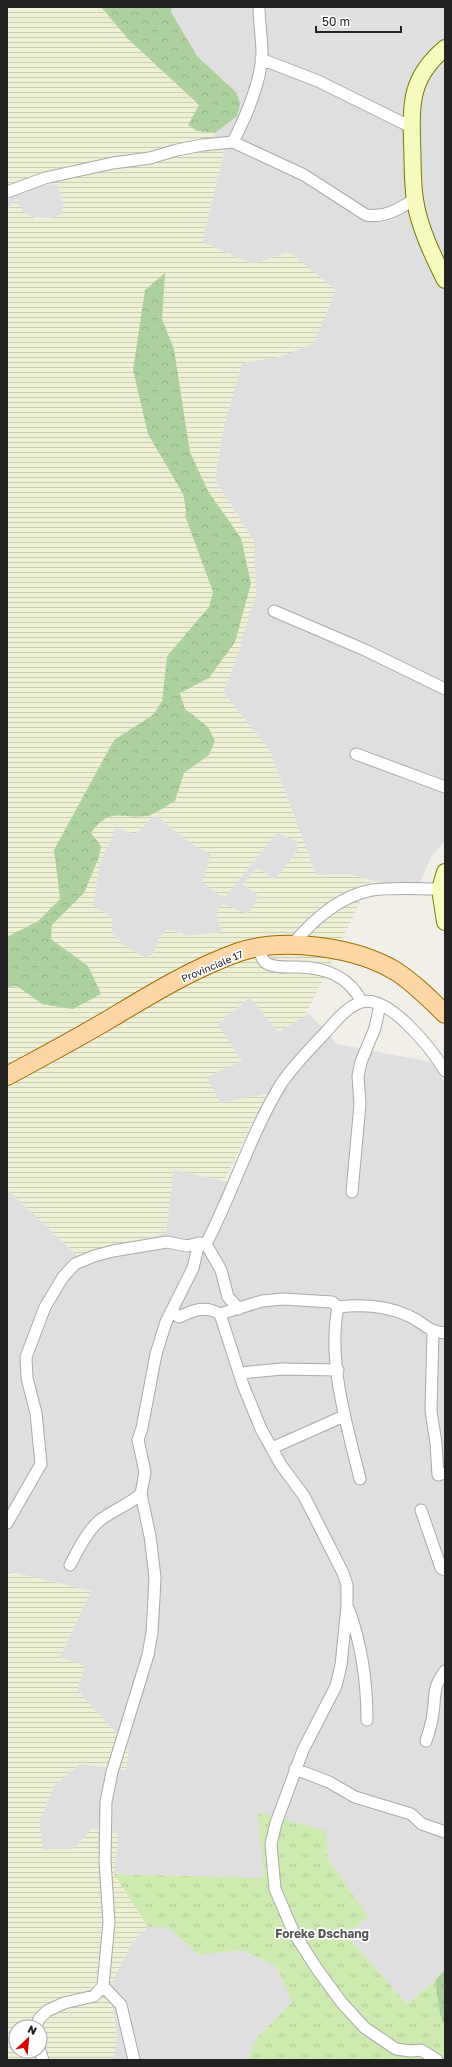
<svg xmlns="http://www.w3.org/2000/svg" width="452" height="2067" font-family="'Golos Text',sans-serif">
<style>
.residential{fill:#e0dfdf}
.farmland{fill:url(#farmland-rules);fill-rule:evenodd}
.grass{fill:url(#grass-tufts)}
.forest{fill:url(#forest-crowns)}
.lines{fill:none;stroke-linecap:round;stroke-linejoin:round}
.street-casing{stroke:#a9a9a9;stroke-width:13}
.secondary-casing{stroke:#707d05;stroke-width:18}
.primary-casing{stroke:#a06b00;stroke-width:20}
.street{stroke:#fff;stroke-width:11}
.secondary{stroke:#f7fabf;stroke-width:16}
.primary{stroke:#fcd6a4;stroke-width:18}
.labels{text-anchor:middle;stroke-width:3.5;stroke-linejoin:round;paint-order:stroke}
.street-label{font-size:10px;fill:#222;stroke:#fff}
.quarter-label{font-size:12px;font-weight:bold;fill:#555;stroke:#fff}
</style>
<defs>
<pattern id="farmland-rules" width="6" height="5" patternUnits="userSpaceOnUse"><rect width="6" height="5" fill="#eef0d5"/><path d="M0 2.5h6" fill="none" stroke="#ccceb7"/></pattern>
<pattern id="grass-tufts" width="24" height="20" patternUnits="userSpaceOnUse"><rect width="24" height="20" fill="#cdebb0"/><path d="M3 7l-1-3M5 7V3M7 7l1-3M15 17l-1-3M17 17v-4M19 17l1-3" fill="none" stroke="#b0c997"/></pattern>
<pattern id="forest-crowns" width="20" height="18" patternUnits="userSpaceOnUse"><rect width="20" height="18" fill="#add19e"/><path d="M2 6a3 3 0 1 1 6 0M12 15a3 3 0 1 1 6 0" fill="none" stroke="#95b388"/></pattern>
</defs>
<rect width="100%" height="100%" fill="#f2efe9"/>
<!-- residential -->
<path class="residential" d="M 172,7 L 445,7 L 445,45 L 425,64 L 410,163 L 445,286 L 445,841 L 431,857 L 419,884 L 381,883 L 349,874 L 316,875 L 270,751 L 223,692 L 235,663 L 254,541 L 215,480 L 223,430 L 242,363 L 280,357 L 289,252 L 253,264 L 202,242 L 226,144 L 213,142 L 215,133 L 225,125 L 236,92 L 197,56 L 171,12 Z
M 445,54 L 445,276 L 422,217 L 414,103 L 437,62 Z
M 57,184 L 64,206 L 61,215 L 51,218 L 31,217 L 22,212 L 17,199 L 7,210 L 7,202 L 15,194 L 29,186 Z
M 155,815 L 192,844 L 211,854 L 277,833 L 297,841 L 298,851 L 277,877 L 272,880 L 262,870 L 243,884 L 259,896 L 248,914 L 216,912 L 222,932 L 187,936 L 172,930 L 159,939 L 154,953 L 146,958 L 128,948 L 112,934 L 112,918 L 93,905 L 100,862 L 116,828 Z
M 250,997 L 278,1032 L 309,1013 L 337,1044 L 431,1062 L 445,1083 L 445,1969 L 435,1981 L 407,2004 L 346,1935 L 367,1917 L 328,1859 L 265,1878 L 114,1874 L 118,1834 L 74,1849 L 42,1850 L 39,1821 L 55,1785 L 80,1764 L 126,1770 L 129,1747 L 76,1690 L 60,1657 L 91,1591 L 7,1571 L 7,1189 L 78,1256 L 174,1170 L 234,1183 L 272,1093 L 220,1103 L 206,1077 L 218,1024 Z
M 148,1927 L 167,1927 L 199,1955 L 242,1950 L 277,1967 L 292,2002 L 256,2039 L 248,2060 L 114,2060 L 117,2036 L 110,1986 L 132,1943 Z"/>
<!-- farmland -->
<path class="farmland" d="M 7,7 L 101,7 L 128,39 L 199,106 L 188,125 L 197,131 L 215,133 L 213,142 L 226,143 L 202,242 L 253,264 L 289,252 L 336,290 L 314,343 L 280,357 L 242,363 L 223,430 L 215,480 L 254,541 L 256,594 L 235,663 L 223,692 L 270,751 L 316,875 L 349,874 L 371,880 L 305,1016 L 278,1032 L 250,997 L 218,1024 L 242,1061 L 207,1077 L 220,1103 L 267,1094 L 224,1181 L 174,1170 L 166,1233 L 78,1256 L 7,1189 L 7,987 L 17,986 L 42,1004 L 88,966 L 51,939 L 52,925 L 84,893 L 99,857 L 101,846 L 91,833 L 100,821 L 115,815 L 148,816 L 175,801 L 184,773 L 209,755 L 208,727 L 185,709 L 180,693 L 209,678 L 234,642 L 251,583 L 241,538 L 208,491 L 190,452 L 174,349 L 162,319 L 165,273 L 148,434 L 183,494 L 186,510 L 185,517 L 213,592 L 209,607 L 167,656 L 162,701 L 154,714 L 114,740 L 54,850 L 60,899 L 38,921 L 7,937 L 7,210 L 17,199 L 23,212 L 36,219 L 51,218 L 61,215 L 64,206 L 57,184 L 29,186 L 15,194 L 7,202 ZM 155,815 L 192,844 L 211,854 L 202,882 L 224,899 L 277,833 L 297,841 L 298,851 L 277,877 L 272,879 L 262,870 L 256,869 L 243,884 L 259,896 L 248,914 L 223,904 L 216,912 L 222,932 L 187,936 L 171,930 L 165,930 L 159,939 L 154,953 L 146,958 L 128,948 L 112,934 L 112,918 L 93,905 L 100,862 L 116,828 L 136,834 Z
M 7,1571 L 91,1591 L 60,1657 L 85,1666 L 77,1690 L 129,1747 L 126,1770 L 80,1764 L 55,1785 L 39,1821 L 43,1850 L 74,1849 L 92,1828 L 118,1834 L 114,1874 L 148,1927 L 132,1943 L 110,1986 L 117,2037 L 114,2060 L 7,2060 ZM 16,2027 L 40,2027 L 40,2051 L 16,2051 Z"/>
<!-- grass -->
<path class="grass" d="M 258,1812 L 326,1831 L 328,1859 L 368,1917 L 346,1935 L 407,2004 L 435,1981 L 440,2014 L 445,2027 L 445,2060 L 248,2060 L 256,2039 L 292,2002 L 277,1967 L 242,1950 L 199,1955 L 167,1927 L 148,1927 L 114,1874 L 264,1878 Z"/>
<!-- forest -->
<path class="forest" d="M 101,7 L 172,7 L 171,12 L 197,56 L 236,92 L 240,104 L 237,116 L 215,133 L 197,131 L 188,125 L 199,105 L 128,39 Z
M 165,273 L 162,319 L 174,349 L 190,452 L 208,491 L 241,538 L 251,583 L 235,642 L 209,678 L 180,693 L 185,709 L 208,727 L 215,741 L 209,755 L 184,773 L 175,801 C 167,805 156,814 147,816 C 121,819 110,806 91,833 L 101,846 L 99,857 L 84,893 L 52,925 L 51,939 L 88,966 L 101,994 L 73,1009 L 42,1004 L 17,986 L 7,987 L 7,937 L 38,921 L 60,899 L 54,850 L 61,837 L 114,740 L 154,714 L 162,701 L 167,656 L 209,607 L 213,592 L 185,516 L 186,510 L 183,494 L 148,434 L 133,370 L 145,290 Z
M 445,1969 L 445,2027 L 440,2014 L 435,1981 Z"/>
<g class="lines">
<!-- street casing -->
<g class="street-casing">
<path id="street" d="M 261,59 L 318,81 L 411,127
M 233,142 C 246,116 261,83 262,54 C 262,38 259,22 259,7
M 7,192 L 45,178 L 72,172 L 113,163 L 150,158 L 177,150 L 202,145 L 233,142 L 304,175 L 366,215 C 385,218 399,209 415,199
M 274,611 L 365,650 L 445,689
M 356,754 L 445,787
M 292,945 C 312,921 339,896 372,890 C 394,887 418,889 440,889
M 259,949 C 261,955 262,961 268,964 C 277,968 287,967 296,967 C 324,967 348,975 362,1002
M 352,1192 L 360,1104 L 358,1076 L 361,1062 L 375,1028 L 380,1005
M 206,1244 L 221,1270 L 228,1297 L 239,1309
M 338,1307 C 327,1362 347,1425 360,1479
M 171,1311 L 179,1317 C 194,1310 205,1305 220,1314 L 243,1385 L 261,1429 L 281,1465 L 304,1496 L 343,1573 L 347,1585 L 347,1606 L 341,1665 L 336,1686 L 303,1750 L 276,1823 L 271,1844 L 275,1889 L 294,1933 L 317,1969 L 342,2003 L 365,2028 L 396,2049 L 411,2051 L 421,2050 L 437,2060
M 220,1314 L 262,1301 L 283,1299 L 332,1302 L 338,1307 C 363,1304 386,1305 409,1316 C 425,1323 426,1331 445,1333
M 433,1332 L 431,1411 L 436,1443 L 438,1475 L 445,1473
M 239,1373 L 282,1369 L 338,1370
M 272,1448 L 344,1416
M 421,1510 L 441,1568 L 445,1570
M 7,1523 L 41,1464 L 36,1413 L 27,1378 L 26,1357 L 45,1307 L 63,1277 L 75,1264 L 94,1256 L 113,1251 L 167,1242 L 187,1246 L 199,1243
M 70,1565 C 78,1550 86,1533 99,1521 C 111,1511 127,1506 141,1494
M 349,1610 C 362,1646 367,1682 367,1720
M 426,1741 C 429,1732 432,1723 433,1713 C 436,1693 432,1689 445,1671
M 295,1769 L 329,1782 L 355,1797 L 411,1814 L 422,1824 L 445,1832
M 103,1986 L 121,2005 L 134,2060
M 36,2027 L 39,2019 L 47,2011 L 64,2003 L 94,1996 L 103,1986 L 109,1922 L 105,1861 L 106,1802 L 112,1772 L 148,1655 L 152,1632 L 154,1598 L 155,1577 L 150,1536 L 141,1494 L 145,1472 L 138,1440 L 142,1428 L 156,1354 L 166,1322 L 193,1268 L 199,1243 L 206,1244 C 233,1192 251,1133 281,1084 C 293,1066 310,1049 325,1033 C 335,1022 347,1006 362,1002 C 389,994 433,1051 445,1071
M 40,2051 L 43,2060"/>
</g>
<!-- secondary casing -->
<g class="secondary-casing">
<path id="secondary" d="M 445,48 C 411,77 411,101 412,142 C 413,161 412,181 415,200 C 419,227 433,256 445,280
M 445,872 L 440,889 L 445,922"/>
</g>
<!-- primary casing -->
<g class="primary-casing">
<path id="primary" d="M 7,1076 C 42,1057 78,1038 113,1017 C 153,993 194,968 239,952 C 284,937 357,947 397,972 C 415,984 430,999 445,1014"/>
</g>
<!-- street -->
<use href="#street" class="street"/>
<!-- secondary -->
<use href="#secondary" class="secondary"/>
<!-- primary -->
<use href="#primary" class="primary"/>
</g>
<g class="labels">
<!-- street labels -->
<g class="street-label">
<text transform="translate(212 966) rotate(-23)" y="4">Provinciale 17</text>
</g>
<!-- quarter labels -->
<g class="quarter-label">
<text x="322" y="1938">Foreke Dschang</text>
</g>
</g>
<!-- border -->
<rect width="452" height="2067" fill="none" stroke="#222222" stroke-width="16"/>
<!-- north arrow -->
<g transform="translate(28 2039) rotate(26)"><circle r="19" fill="#ffffff" stroke="#a7a7a7"/>
<path d="M0-3L7 15L0 10L-7 15Z" fill="#d40000"/>
<text y="-6" font-size="11" font-weight="bold" text-anchor="middle" fill="#222222">N</text>
</g>
<!-- scale -->
<path d="M316 26v6h85v-6" fill="none" stroke="#222222" stroke-width="2"/>
<text x="322" y="26" font-size="12" fill="#222222" stroke="#ffffff" stroke-width="3" paint-order="stroke">50 m</text>
</svg>
